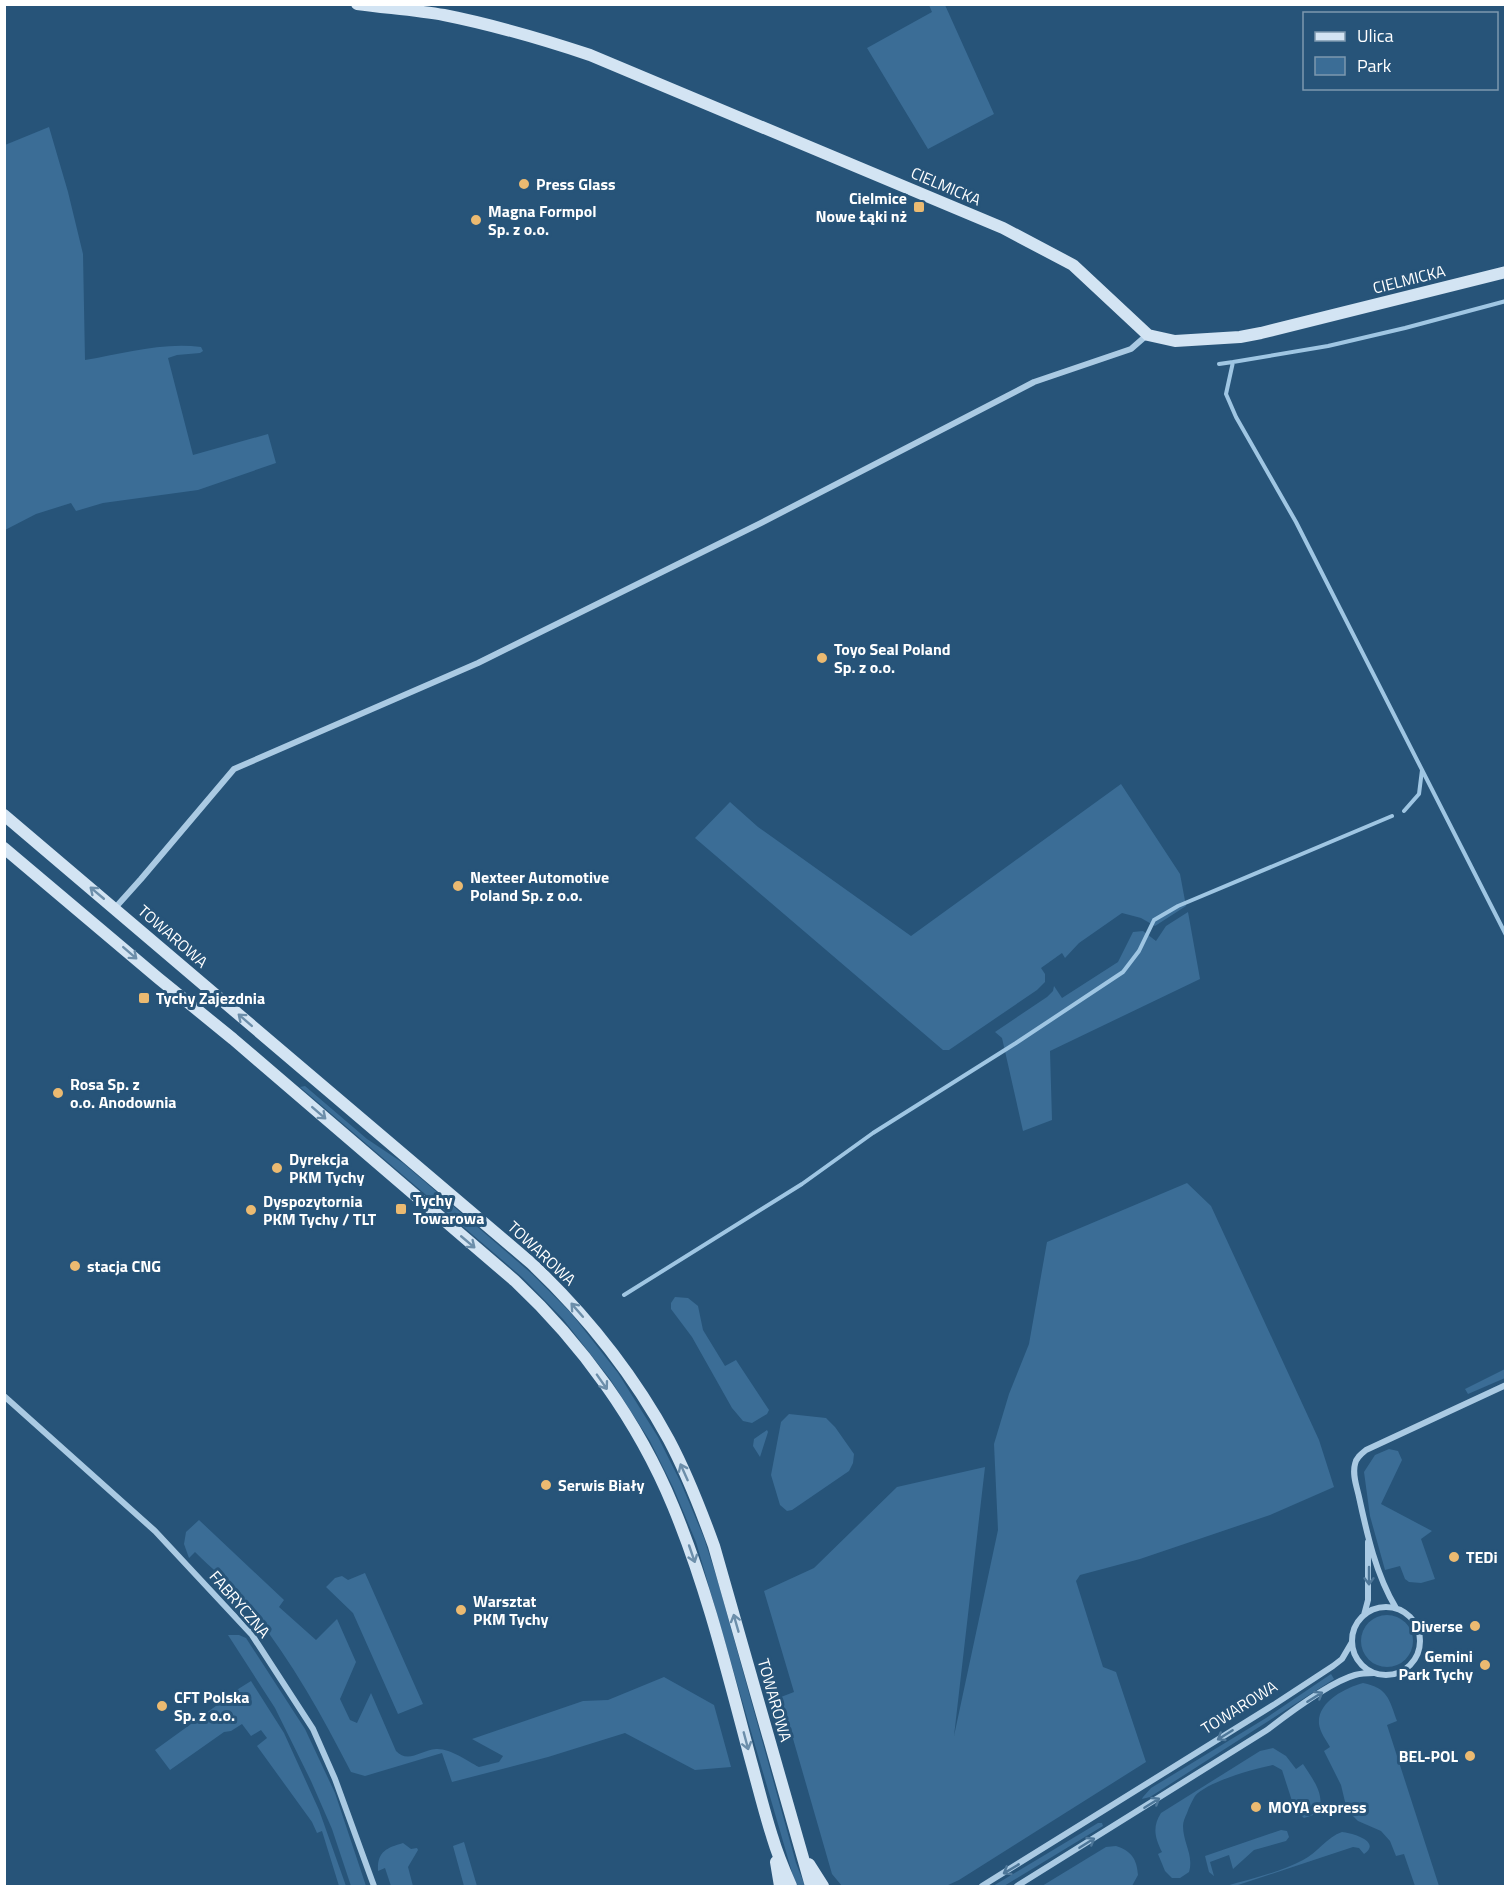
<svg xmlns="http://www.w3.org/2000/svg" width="1510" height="1891" font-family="'Titillium Web',sans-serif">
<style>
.green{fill:#3b6d96}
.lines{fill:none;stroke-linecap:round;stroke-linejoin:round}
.stream{stroke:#9fc6e3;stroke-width:4}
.street{stroke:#aacae3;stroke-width:6}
.secondary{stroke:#d3e4f3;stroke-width:12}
.oneway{stroke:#6c8eaa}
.oneway2{stroke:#4e7799}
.poi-dot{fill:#ebba71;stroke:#275479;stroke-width:2}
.labels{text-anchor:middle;stroke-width:6;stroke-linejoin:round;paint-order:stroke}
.poi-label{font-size:16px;font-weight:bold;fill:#fff;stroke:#275479;text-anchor:start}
.street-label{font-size:16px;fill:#fff;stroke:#275479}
</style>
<rect width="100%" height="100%" fill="#275479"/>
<!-- green -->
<path class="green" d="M 929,5 L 945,5 L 994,114 L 928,149 L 867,48 L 932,12 Z
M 49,127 L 68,192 L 83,254 L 85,360 C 123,354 161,342 201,347 L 203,351 L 200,353 L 177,355 L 168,358 L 193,455 L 268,434 L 276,463 L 198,490 L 103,503 L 76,511 L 71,503 L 36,514 L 5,530 L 5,145 Z
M 1121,784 L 1180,874 L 1186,906 L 1155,926 L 1141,918 L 1122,913 L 1079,943 L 1065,958 L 1062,953 L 1041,968 L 1045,974 L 1045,982 L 1037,990 L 949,1050 L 943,1050 L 695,838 L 730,802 L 758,827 L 911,936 Z
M 1188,912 L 1200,979 L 1050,1051 L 1052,1120 L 1023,1131 L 1002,1038 L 995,1032 L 1047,997 L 1053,991 L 1054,986 L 1062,998 L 1118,962 L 1133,932 L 1143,931 L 1156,941 L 1166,926 Z
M 305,1086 L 367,1139 L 403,1163 L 532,1274 L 571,1313 L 618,1373 L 658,1437 L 681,1483 L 704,1538 L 719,1585 L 796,1863 L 805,1886 L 796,1886 L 696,1542 L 673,1487 L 650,1441 L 610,1379 L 563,1319 L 523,1278 L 300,1087 Z
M 1187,1183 L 1211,1206 L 1319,1440 L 1334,1487 L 1270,1515 L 1140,1559 L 1080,1575 L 1076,1581 L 1103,1667 L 1116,1672 L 1146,1762 L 959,1880 L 946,1886 L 842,1886 L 832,1874 L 781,1697 L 794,1692 L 764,1591 L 814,1568 L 897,1487 L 985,1467 L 954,1736 L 998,1530 L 994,1444 L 1009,1394 L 1029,1344 L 1047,1242 Z
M 675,1297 L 688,1298 L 698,1306 L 703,1330 L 725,1366 L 736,1360 L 769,1410 L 767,1414 L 752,1423 L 743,1421 L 732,1408 L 692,1337 L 671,1309 L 671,1303 Z
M 1505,1369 L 1505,1378 L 1468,1394 L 1465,1389 Z
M 789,1414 L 826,1418 L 835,1427 L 854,1454 L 853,1463 L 849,1471 L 792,1510 L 787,1511 L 780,1505 L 771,1475 L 781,1422 Z
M 767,1430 L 768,1432 L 760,1457 L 753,1446 L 754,1439 Z
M 1389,1449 L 1398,1451 L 1402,1460 L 1381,1504 L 1432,1531 L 1421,1539 L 1435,1579 L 1421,1583 L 1409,1582 L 1405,1579 L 1400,1566 L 1385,1570 L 1370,1516 L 1364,1472 L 1375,1455 Z
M 199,1520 L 284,1600 L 279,1607 L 316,1640 L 337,1619 L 356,1662 L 340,1699 L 350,1720 L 357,1723 L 371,1693 L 396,1751 C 408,1764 421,1750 436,1749 C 450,1748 467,1761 479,1767 L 499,1762 L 503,1756 L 472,1739 L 583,1701 L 608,1700 L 664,1677 L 714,1705 L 731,1767 L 695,1770 L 625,1733 L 548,1757 L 452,1782 L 442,1753 L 365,1776 L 351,1772 C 320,1711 287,1653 244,1601 C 230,1583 211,1568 195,1552 L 189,1558 L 184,1544 L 186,1532 Z
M 365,1573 L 423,1704 L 398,1714 L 353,1613 L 326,1587 L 335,1578 L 342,1576 L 348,1580 Z
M1361 1641a26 26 0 1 1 52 0a26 26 0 1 1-52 0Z
M 228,1635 L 239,1635 L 246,1638 L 305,1729 L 335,1793 L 366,1886 L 351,1886 L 332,1829 L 311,1781 L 275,1708 Z
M 1331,1674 L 1334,1679 L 1150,1797 L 1142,1799 L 1143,1797 L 1151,1788 L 1266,1718 Z
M 251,1681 L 284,1733 L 319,1810 L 346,1886 L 339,1886 L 322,1831 L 317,1833 L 312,1822 L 257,1746 L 267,1738 L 261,1730 L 251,1736 L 242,1724 L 231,1731 L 224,1732 L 170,1770 L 155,1750 L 220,1703 L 219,1701 Z
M 1363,1683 C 1388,1688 1389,1699 1397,1721 L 1387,1725 L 1439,1886 L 1415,1886 L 1404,1854 L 1396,1856 L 1390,1841 L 1381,1831 L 1358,1821 L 1351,1814 L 1346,1806 L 1341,1785 L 1324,1751 L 1330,1747 C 1326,1740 1320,1732 1319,1724 C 1317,1702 1345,1688 1363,1683 Z
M 1273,1748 L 1286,1756 L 1296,1769 L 1303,1764 C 1313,1780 1325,1793 1319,1813 L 1304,1818 L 1300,1814 L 1292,1801 L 1282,1770 L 1273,1765 C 1255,1768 1207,1782 1195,1796 C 1192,1801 1189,1807 1187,1813 C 1185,1817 1183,1822 1183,1826 C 1183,1843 1194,1855 1189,1872 L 1180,1878 L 1172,1878 L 1165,1871 L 1158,1854 L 1162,1852 C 1155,1838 1152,1827 1161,1813 L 1260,1751 Z
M 1098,1823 L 1102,1823 L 1103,1826 L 1004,1886 L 993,1886 Z
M 1281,1830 L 1287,1831 L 1289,1837 L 1286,1841 L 1254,1850 L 1233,1869 L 1229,1855 L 1210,1862 L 1214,1876 L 1209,1872 L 1205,1856 Z
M 1342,1832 C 1353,1833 1382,1842 1364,1854 L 1359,1848 L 1353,1847 L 1235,1886 L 1226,1886 C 1251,1879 1281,1872 1303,1860 C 1317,1853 1327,1837 1342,1832 Z
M 464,1842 L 477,1886 L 464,1886 L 453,1846 Z
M 403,1843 L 411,1849 L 417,1848 L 418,1850 L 408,1867 L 413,1886 L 391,1886 L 385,1868 L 378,1871 C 377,1852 386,1848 403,1843 Z
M 1116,1846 C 1132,1851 1137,1860 1138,1875 L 1132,1886 L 1042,1886 L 1106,1847 Z"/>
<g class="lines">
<!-- stream -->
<path class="stream" d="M 1506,301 L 1405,328 L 1328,346 L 1233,362 L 1226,394 L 1236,417 L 1296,522 L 1506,935
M 1219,364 L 1233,362
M 1404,811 L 1419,794 L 1422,770
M 624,1295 L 802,1184 L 873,1133 L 1016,1043 L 1123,972 L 1139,951 L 1154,920 L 1178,906 L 1392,816"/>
<!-- street -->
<path class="street" d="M 115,908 L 141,879 L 234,769 L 478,663 L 761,523 L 1034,382 L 1131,349 L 1147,335
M 4,1396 L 155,1531 L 252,1635 L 313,1729 L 335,1779 L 374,1886
M1352 1641a34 34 0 1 1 68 0a34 34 0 1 1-68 0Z
M 1396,1608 C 1376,1575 1367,1534 1359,1497 C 1357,1487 1352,1475 1355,1464 C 1356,1458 1361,1454 1366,1450 L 1506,1385
M 1364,1615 L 1368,1600 L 1368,1542
M 982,1886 L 1275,1704 L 1333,1666 L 1342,1659 L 1352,1642
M 1017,1886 L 1267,1730 C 1289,1713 1330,1682 1355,1675 C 1362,1673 1368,1673 1374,1673"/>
<!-- secondary -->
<path class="secondary" d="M 357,4 C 386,8 416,10 444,15 C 494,25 542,39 590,55 L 1003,228 L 1073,265 L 1148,335 L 1175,341 L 1240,337 L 1261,333 L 1506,272
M 4,815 L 531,1263 C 585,1314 633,1374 669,1440 C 687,1474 701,1510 714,1546 L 811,1886
M 4,848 L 158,978 L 233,1039 L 515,1281 C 582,1344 638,1421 673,1506 C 707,1588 728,1675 751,1761 C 758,1786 764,1811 772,1836 C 777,1853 784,1870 791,1886
M 776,1862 L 780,1886
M 809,1864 L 823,1886"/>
</g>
<!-- one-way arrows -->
<defs><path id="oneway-shaft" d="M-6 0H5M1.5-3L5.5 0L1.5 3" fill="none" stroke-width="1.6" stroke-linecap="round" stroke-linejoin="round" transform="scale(1.5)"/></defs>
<g class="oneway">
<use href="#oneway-shaft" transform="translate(97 893) rotate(-140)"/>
<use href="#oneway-shaft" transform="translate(130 953) rotate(41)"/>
<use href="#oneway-shaft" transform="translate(245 1020) rotate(-139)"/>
<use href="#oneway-shaft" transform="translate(319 1113) rotate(41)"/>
<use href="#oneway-shaft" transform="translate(468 1242) rotate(40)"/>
<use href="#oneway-shaft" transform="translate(577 1310) rotate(-131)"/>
<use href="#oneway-shaft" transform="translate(602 1382) rotate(55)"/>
<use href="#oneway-shaft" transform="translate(684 1472) rotate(-114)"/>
<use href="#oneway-shaft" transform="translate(692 1554) rotate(71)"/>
<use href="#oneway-shaft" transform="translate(736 1623) rotate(-106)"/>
<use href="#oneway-shaft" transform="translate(746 1741) rotate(75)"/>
</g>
<g class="oneway2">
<use href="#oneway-shaft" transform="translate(1369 1576) rotate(90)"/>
<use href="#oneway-shaft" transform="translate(1315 1697) rotate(-32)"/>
<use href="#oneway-shaft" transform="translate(1225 1735) rotate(148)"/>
<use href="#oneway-shaft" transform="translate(1152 1803) rotate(-32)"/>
<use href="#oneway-shaft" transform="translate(1087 1843) rotate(-32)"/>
<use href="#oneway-shaft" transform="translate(1011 1869) rotate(149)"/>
</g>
<!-- markers -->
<g class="poi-dot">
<circle cx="524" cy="184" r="6"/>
<rect x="913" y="201" width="12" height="12" rx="3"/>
<circle cx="476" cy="220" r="6"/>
<circle cx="822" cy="658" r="6"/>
<circle cx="458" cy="886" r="6"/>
<rect x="138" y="992" width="12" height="12" rx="3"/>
<circle cx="58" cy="1093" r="6"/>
<circle cx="277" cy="1168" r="6"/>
<rect x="395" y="1203" width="12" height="12" rx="3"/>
<circle cx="251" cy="1210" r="6"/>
<circle cx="75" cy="1266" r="6"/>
<circle cx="546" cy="1485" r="6"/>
<circle cx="1454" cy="1557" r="6"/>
<circle cx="461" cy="1610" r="6"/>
<circle cx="1475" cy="1626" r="6"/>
<circle cx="1485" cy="1665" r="6"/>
<circle cx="162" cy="1706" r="6"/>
<circle cx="1470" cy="1756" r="6"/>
<circle cx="1256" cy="1807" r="6"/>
</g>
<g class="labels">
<!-- poi labels -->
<g class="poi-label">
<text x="536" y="190">Press Glass</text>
<text x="907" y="204" text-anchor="end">Cielmice<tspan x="907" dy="18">Nowe Łąki nż</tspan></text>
<text x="488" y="217">Magna Formpol<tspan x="488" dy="18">Sp. z o.o.</tspan></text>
<text x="834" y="655">Toyo Seal Poland<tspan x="834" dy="18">Sp. z o.o.</tspan></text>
<text x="470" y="883">Nexteer Automotive<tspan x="470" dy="18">Poland Sp. z o.o.</tspan></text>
<text x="156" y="1004">Tychy Zajezdnia</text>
<text x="70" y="1090">Rosa Sp. z<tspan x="70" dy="18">o.o. Anodownia</tspan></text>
<text x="289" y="1165">Dyrekcja<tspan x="289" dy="18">PKM Tychy</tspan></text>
<text x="413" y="1206">Tychy<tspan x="413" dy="18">Towarowa</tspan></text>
<text x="263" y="1207">Dyspozytornia<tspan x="263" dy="18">PKM Tychy / TLT</tspan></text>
<text x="87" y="1272">stacja CNG</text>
<text x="558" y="1491">Serwis Biały</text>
<text x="1466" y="1563">TEDi</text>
<text x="473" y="1607">Warsztat<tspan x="473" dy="18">PKM Tychy</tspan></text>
<text x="1463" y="1632" text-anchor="end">Diverse</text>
<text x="1473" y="1662" text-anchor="end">Gemini<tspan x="1473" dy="18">Park Tychy</tspan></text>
<text x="174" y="1703">CFT Polska<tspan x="174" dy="18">Sp. z o.o.</tspan></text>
<text x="1458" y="1762" text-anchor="end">BEL-POL</text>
<text x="1268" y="1813">MOYA express</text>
</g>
<!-- street labels -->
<g class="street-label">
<text transform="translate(946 186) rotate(23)" y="6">CIELMICKA</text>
<text transform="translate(1409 279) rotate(-14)" y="6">CIELMICKA</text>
<text transform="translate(173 936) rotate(41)" y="6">TOWAROWA</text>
<text transform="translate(542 1253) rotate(43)" y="6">TOWAROWA</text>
<text transform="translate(240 1604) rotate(49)" y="6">FABRYCZNA</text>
<text transform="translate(775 1700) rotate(74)" y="6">TOWAROWA</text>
<text transform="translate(1239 1707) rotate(-32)" y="6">TOWAROWA</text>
</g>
</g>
<!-- border -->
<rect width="1510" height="1891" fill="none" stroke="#ffffff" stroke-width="12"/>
<!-- legend -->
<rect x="1303" y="12" width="195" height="78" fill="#275479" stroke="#7d98af" stroke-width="1.5"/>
<rect x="1315" y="32" width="30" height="9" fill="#d3e4f3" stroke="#7d98af" stroke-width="1.5"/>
<text x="1357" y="42" font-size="18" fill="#ffffff">Ulica</text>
<rect x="1315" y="57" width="30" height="18" fill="#3b6d96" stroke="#7d98af" stroke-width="1.5"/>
<text x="1357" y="72" font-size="18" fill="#ffffff">Park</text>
</svg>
